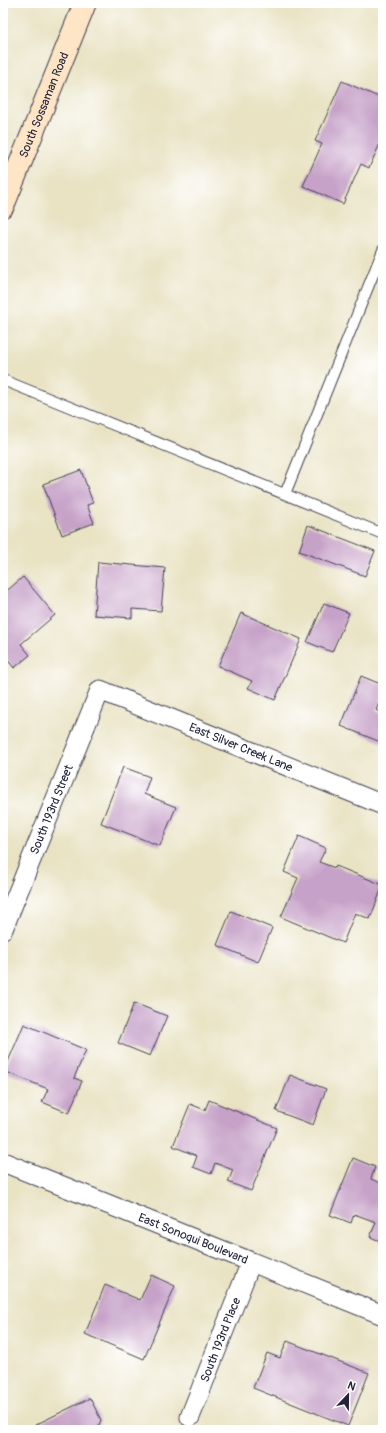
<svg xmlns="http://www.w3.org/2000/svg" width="386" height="1433" font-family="Pangolin,sans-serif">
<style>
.building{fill:#c6a1c8}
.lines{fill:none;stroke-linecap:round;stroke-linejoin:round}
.service-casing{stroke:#403f50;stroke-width:12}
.minor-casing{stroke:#403f50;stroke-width:21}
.secondary-casing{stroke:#403f50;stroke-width:24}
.service{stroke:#fff;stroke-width:10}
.minor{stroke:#fff;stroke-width:19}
.secondary{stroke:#fde5c5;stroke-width:22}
.labels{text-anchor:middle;stroke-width:4;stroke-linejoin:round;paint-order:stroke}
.street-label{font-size:12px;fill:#22223b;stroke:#fff}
</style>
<rect width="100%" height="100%" fill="#fff"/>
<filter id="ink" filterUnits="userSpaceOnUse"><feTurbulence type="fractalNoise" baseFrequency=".025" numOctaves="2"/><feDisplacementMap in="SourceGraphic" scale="8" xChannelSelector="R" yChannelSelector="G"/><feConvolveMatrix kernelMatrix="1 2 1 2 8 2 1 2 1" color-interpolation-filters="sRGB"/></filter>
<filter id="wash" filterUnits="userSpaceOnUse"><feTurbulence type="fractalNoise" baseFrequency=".012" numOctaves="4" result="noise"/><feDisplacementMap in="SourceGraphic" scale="16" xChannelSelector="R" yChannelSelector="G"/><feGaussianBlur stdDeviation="0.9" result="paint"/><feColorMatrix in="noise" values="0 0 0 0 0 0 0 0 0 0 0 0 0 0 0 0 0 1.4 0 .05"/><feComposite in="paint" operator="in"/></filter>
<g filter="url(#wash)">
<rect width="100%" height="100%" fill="#e9e3c4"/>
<g id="blocks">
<!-- building -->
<path class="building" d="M 342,81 L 383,99 L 383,137 L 369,168 L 361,164 L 343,204 L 303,186 L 322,144 L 315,141 Z
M 81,470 L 93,503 L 87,505 L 94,523 L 62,535 L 43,484 Z
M 308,525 L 375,551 L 365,576 L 299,551 Z
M 98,562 L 165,568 L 161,611 L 132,609 L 132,618 L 94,615 Z
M 23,577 L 55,615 L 21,644 L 30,655 L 14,668 L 3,654 L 3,594 Z
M 324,603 L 349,613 L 332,652 L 307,642 Z
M 241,613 L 301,639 L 275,700 L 248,688 L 252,681 L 218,666 Z
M 361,676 L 383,685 L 383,693 L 376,710 L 383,713 L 383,743 L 341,726 Z
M 123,767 L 150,777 L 144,794 L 176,807 L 160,846 L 101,823 Z
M 299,836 L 326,848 L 319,862 L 335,868 L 336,866 L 383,885 L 370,919 L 355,913 L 343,943 L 281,917 L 298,878 L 284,872 Z
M 231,911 L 272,928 L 258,962 L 217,945 Z
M 134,1003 L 167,1016 L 150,1056 L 118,1043 Z
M 24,1024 L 86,1050 L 74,1078 L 82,1081 L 69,1113 L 42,1102 L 48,1089 L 4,1071 Z
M 290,1075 L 326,1089 L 313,1125 L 276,1111 Z
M 209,1100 L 277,1128 L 251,1191 L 228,1182 L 233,1170 L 215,1163 L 211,1174 L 193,1167 L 197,1156 L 173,1146 L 190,1104 L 205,1110 Z
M 353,1158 L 375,1167 L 371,1179 L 383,1184 L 383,1242 L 370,1237 L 376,1222 L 354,1214 L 351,1223 L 330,1215 Z
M 151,1275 L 175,1286 L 144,1359 L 85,1334 L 105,1285 L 140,1300 Z
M 287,1341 L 369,1373 L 348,1426 L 253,1388 L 267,1353 L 280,1358 Z
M 90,1398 L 101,1420 L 97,1430 L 37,1430 L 35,1425 Z"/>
</g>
</g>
<g filter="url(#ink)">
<use href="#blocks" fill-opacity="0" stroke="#403f50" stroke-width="1"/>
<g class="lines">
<!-- service casing -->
<g class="service-casing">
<path id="service" d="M 3,380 L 383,534
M 285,494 L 383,250"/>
</g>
<!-- minor casing -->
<g class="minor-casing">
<g id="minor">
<path id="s1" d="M 3,929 L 100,690 L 383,805"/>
<path id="s2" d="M 3,1162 L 383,1315"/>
<path id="s3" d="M 190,1417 L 251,1262"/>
</g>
</g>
<!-- secondary casing -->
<g class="secondary-casing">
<g id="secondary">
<path id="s4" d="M 3,206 L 85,3"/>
</g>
</g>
<!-- service -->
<use href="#service" class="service"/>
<!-- minor -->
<use href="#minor" class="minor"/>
<!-- secondary -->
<use href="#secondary" class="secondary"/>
</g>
</g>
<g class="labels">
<!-- street labels -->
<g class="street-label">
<text dy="4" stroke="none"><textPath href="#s4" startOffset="109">South Sossaman Road</textPath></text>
<text dy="4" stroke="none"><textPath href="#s1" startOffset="410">East Silver Creek Lane</textPath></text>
<text dy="4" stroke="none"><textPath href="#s1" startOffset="129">South 193rd Street</textPath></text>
<text dy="4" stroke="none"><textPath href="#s2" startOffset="205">East Sonoqui Boulevard</textPath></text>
<text dy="4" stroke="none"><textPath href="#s3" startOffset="83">South 193rd Place</textPath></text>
</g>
</g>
<!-- margin -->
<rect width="386" height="1433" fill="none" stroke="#fff" stroke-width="16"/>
<!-- north arrow -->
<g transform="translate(348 1395) rotate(22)" stroke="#ffffff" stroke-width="3" paint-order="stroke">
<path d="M0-3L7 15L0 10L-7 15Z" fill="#22223b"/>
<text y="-6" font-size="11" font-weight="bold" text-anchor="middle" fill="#22223b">N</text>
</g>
</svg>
